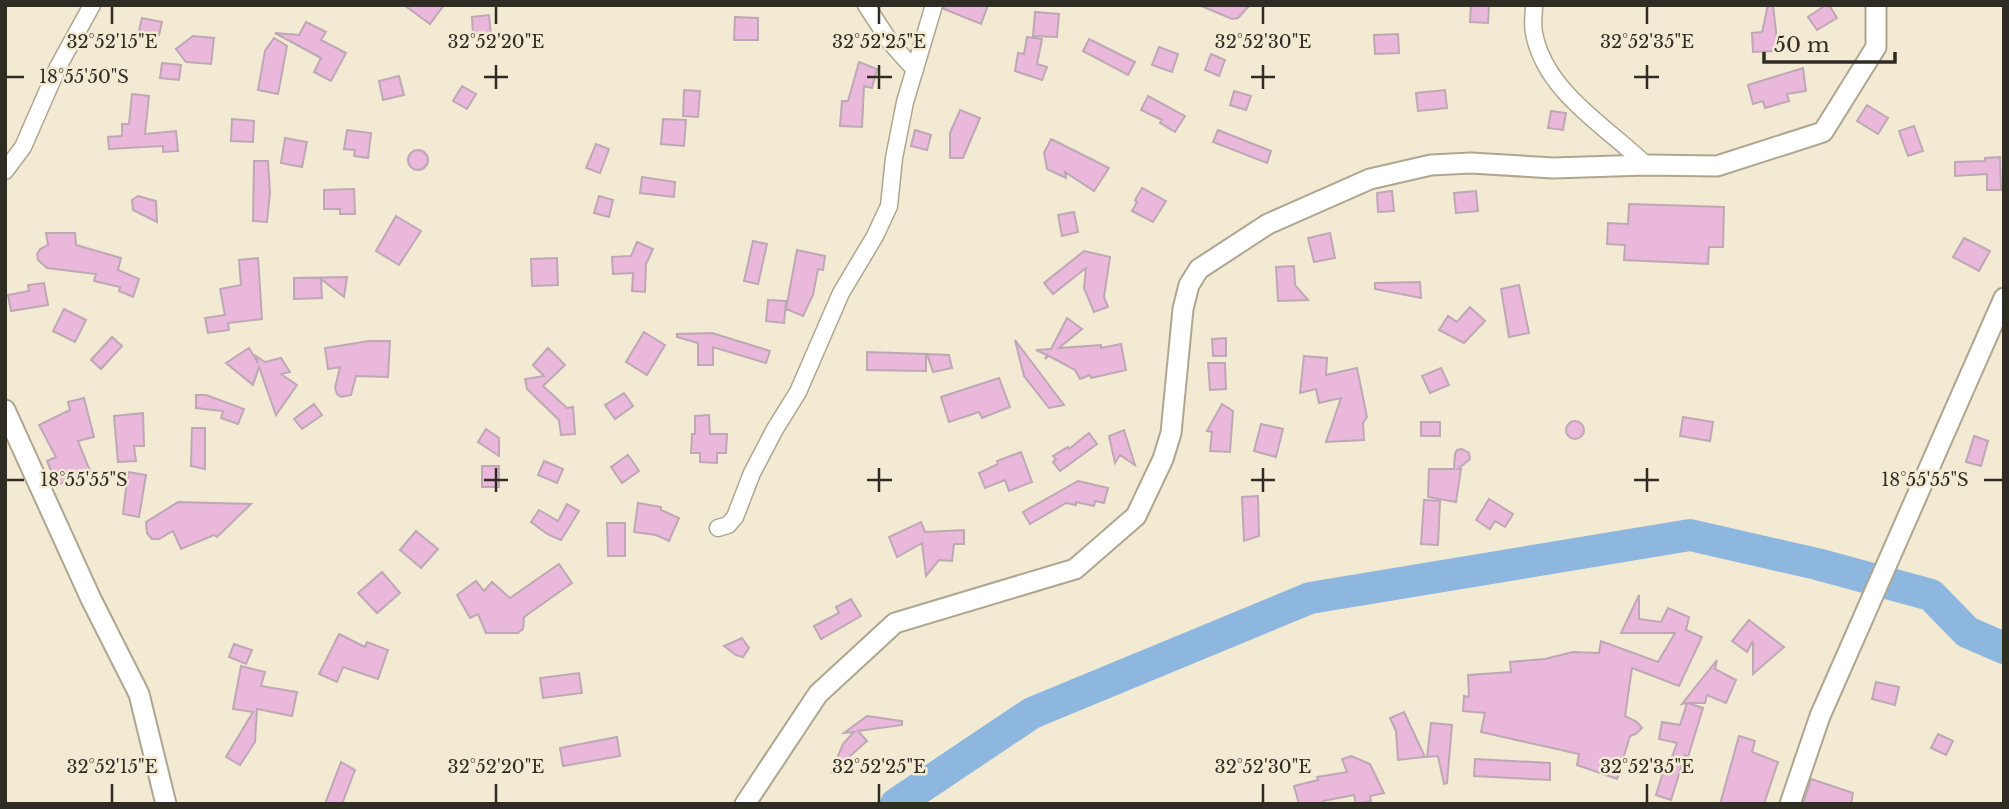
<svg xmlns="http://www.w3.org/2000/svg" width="2009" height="809" font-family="'Libre Baskerville',serif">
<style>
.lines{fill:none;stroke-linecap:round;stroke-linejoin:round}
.river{stroke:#8eb7e0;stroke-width:32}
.building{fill:#eab8da;stroke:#bea8b6;stroke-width:2}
.minor-casing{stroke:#aea690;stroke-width:19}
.tertiary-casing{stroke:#aea690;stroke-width:23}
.minor{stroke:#fff;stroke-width:16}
.tertiary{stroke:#fff;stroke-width:19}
.ticks{fill:none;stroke:#2f2c24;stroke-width:2.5}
.ticks-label{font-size:18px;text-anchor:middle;fill:#2f2c24;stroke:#f2ead3;stroke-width:5;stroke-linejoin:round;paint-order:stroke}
</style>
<rect width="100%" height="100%" fill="#f2ead3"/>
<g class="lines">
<!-- river -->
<path class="river" d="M 896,804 L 1032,713 L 1310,598 L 1690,535 L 1817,564 L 1931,595 L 1967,632 L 2004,648"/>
</g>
<!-- building -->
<path class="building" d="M 404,5 L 444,5 L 430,24 Z
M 944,5 L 988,5 L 981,24 L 944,9 Z
M 1199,5 L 1250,5 L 1238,18 L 1232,19 Z
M 1471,5 L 1489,5 L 1488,23 L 1470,22 Z
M 1768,5 L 1773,5 L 1777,40 L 1774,51 L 1753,52 L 1752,33 L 1762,32 Z
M 1826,5 L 1829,5 L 1837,18 L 1817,30 L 1808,17 Z
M 1035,12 L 1059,14 L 1057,37 L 1033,36 Z
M 489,15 L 491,35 L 473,36 L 472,17 Z
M 735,17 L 758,18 L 758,40 L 734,40 Z
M 142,18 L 162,22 L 159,35 L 139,31 Z
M 306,22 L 326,32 L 321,40 L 346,53 L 331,81 L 314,72 L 321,58 L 275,33 L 299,35 Z
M 1398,34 L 1399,53 L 1375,54 L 1374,35 Z
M 193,36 L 214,38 L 211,64 L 186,62 L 176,49 Z
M 1027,37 L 1042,39 L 1037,64 L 1047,67 L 1042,80 L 1015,71 L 1018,53 L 1024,54 Z
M 274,38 L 287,46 L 278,94 L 258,90 L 265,51 Z
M 1089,39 L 1135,62 L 1128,75 L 1083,51 Z
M 1159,47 L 1178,54 L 1172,72 L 1152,65 Z
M 1211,54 L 1225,60 L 1219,76 L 1205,70 Z
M 859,62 L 877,69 L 872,88 L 864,86 L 862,127 L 840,126 L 842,101 L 848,101 Z
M 162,63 L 181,65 L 179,80 L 160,78 Z
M 1803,68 L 1806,91 L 1787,94 L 1789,101 L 1765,108 L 1763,101 L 1753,104 L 1748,85 Z
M 399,76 L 404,95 L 383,100 L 379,81 Z
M 462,86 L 476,94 L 467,109 L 453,101 Z
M 684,90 L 700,91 L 698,117 L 683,116 Z
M 1445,90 L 1447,108 L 1418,111 L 1416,93 Z
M 1234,91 L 1251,96 L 1246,110 L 1230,105 Z
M 132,94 L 149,96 L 145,134 L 176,131 L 178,151 L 163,152 L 163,146 L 109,149 L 108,137 L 122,136 L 122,124 L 129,124 Z
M 1148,96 L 1185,116 L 1175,132 L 1160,123 L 1162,120 L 1141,110 Z
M 1867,105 L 1888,118 L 1878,134 L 1857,121 Z
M 960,110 L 980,118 L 963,158 L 950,158 L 950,133 Z
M 1551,111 L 1566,113 L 1563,130 L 1548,128 Z
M 232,119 L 254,121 L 253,142 L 231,141 Z
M 663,119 L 686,120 L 684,146 L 661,144 Z
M 1914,126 L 1923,151 L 1908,156 L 1899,131 Z
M 347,130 L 371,133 L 368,158 L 354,156 L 355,150 L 344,149 Z
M 915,130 L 931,135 L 927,150 L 911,146 Z
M 1218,130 L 1271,151 L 1267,163 L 1213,142 Z
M 285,138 L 307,142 L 302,167 L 281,163 Z
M 1051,139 L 1109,168 L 1094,191 L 1065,172 L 1066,178 L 1047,169 L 1044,153 Z
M 596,144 L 609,149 L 600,173 L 586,168 Z
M408 160a10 10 0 1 1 20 0a10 10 0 1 1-20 0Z
M 2000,157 L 2001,190 L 1987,190 L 1987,174 L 1955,176 L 1955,162 L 1985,161 L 1985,158 Z
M 254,161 L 268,161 L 270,193 L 267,222 L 253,221 Z
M 642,177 L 675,182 L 674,197 L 640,193 Z
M 1142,188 L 1166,201 L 1153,222 L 1132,211 L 1137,202 L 1135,200 Z
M 354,189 L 355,214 L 340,214 L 340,209 L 324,209 L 324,190 Z
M 1392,191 L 1394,211 L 1378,212 L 1377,193 Z
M 1476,191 L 1478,211 L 1456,213 L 1454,193 Z
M 138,196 L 156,201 L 157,222 L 133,210 L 132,200 Z
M 599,196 L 613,200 L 609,217 L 594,213 Z
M 1629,204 L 1724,207 L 1723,247 L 1709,247 L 1708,264 L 1624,260 L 1625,245 L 1607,244 L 1608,223 L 1628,224 Z
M 1074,212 L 1078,232 L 1062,236 L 1058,215 Z
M 396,216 L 421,231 L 399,265 L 376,251 Z
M 46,233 L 75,233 L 76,245 L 121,258 L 118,270 L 139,279 L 133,297 L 119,291 L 120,287 L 94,281 L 96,274 L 47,268 L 38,260 L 37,254 L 40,249 L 48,245 Z
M 1330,233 L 1335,258 L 1314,262 L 1308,238 Z
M 1964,238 L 1990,251 L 1979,271 L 1953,257 Z
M 753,241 L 767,244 L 758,284 L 744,281 Z
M 637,242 L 653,249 L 646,264 L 645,292 L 632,291 L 633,273 L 613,274 L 612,257 L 631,256 Z
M 797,250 L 825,256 L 823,270 L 818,269 L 813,295 L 803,316 L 786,309 Z
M 1084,251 L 1110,257 L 1104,297 L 1108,307 L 1094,312 L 1084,288 L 1086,268 L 1053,294 L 1044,283 Z
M 258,258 L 262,319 L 228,323 L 229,330 L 208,333 L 205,318 L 225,315 L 220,289 L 241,285 L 239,260 Z
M 557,258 L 558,285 L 532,286 L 531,259 Z
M 1294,266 L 1295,285 L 1308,300 L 1278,301 L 1276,267 Z
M 347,277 L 344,297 L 321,279 L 322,298 L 294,299 L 294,278 Z
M 1420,282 L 1421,298 L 1375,289 L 1375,283 Z
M 44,283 L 48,305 L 11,311 L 8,295 L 29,291 L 28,285 Z
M 1519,285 L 1529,333 L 1509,337 L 1501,289 Z
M 768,300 L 786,301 L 784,323 L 766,321 Z
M 1470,307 L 1485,321 L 1464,343 L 1439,330 L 1448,316 L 1457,322 Z
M 64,309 L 86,320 L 75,342 L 53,331 Z
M 1067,318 L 1082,329 L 1059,348 L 1101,345 L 1101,348 L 1121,344 L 1126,370 L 1091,378 L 1090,375 L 1080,379 L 1075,370 L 1049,356 L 1045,359 L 1047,355 L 1036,350 L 1051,349 Z
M 644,332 L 665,345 L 647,375 L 626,362 Z
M 712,333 L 770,351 L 766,363 L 713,347 L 713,365 L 698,365 L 698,343 L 677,337 L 677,334 Z
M 112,337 L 122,346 L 101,369 L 91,360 Z
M 1226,338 L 1226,356 L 1213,356 L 1212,339 Z
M 1015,340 L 1064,405 L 1049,408 L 1024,376 Z
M 369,341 L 390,341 L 388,377 L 356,376 L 351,395 L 341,397 L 337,394 L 335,388 L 340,367 L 328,369 L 325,348 Z
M 249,348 L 258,363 L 256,356 L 265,362 L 281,358 L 290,372 L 281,374 L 297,385 L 276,415 L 259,367 L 253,385 L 226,363 Z
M 548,348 L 565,365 L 543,386 L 567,408 L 573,407 L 575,434 L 561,435 L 559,420 L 527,389 L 525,379 L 544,376 L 533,365 Z
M 867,352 L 926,354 L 926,371 L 867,370 Z
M 927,354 L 949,355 L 952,368 L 933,372 Z
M 1304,356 L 1327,358 L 1326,375 L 1357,368 L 1367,417 L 1363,423 L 1364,440 L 1326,442 L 1341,398 L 1319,403 L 1316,389 L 1300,393 Z
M 1208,363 L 1225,363 L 1226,389 L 1210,390 Z
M 1441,368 L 1449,385 L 1430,393 L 1422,376 Z
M 999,378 L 1010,407 L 982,418 L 979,412 L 949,422 L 941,397 Z
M 624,393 L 633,406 L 615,419 L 605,405 Z
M 196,395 L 206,395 L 244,409 L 238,424 L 221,418 L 223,411 L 196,408 Z
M 84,398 L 94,437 L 78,441 L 90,471 L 57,485 L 47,461 L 56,457 L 39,425 L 70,410 L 68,402 Z
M 314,404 L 322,415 L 302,429 L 294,419 Z
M 1222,404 L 1233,411 L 1230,452 L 1210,451 L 1212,432 L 1207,431 Z
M 143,413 L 144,446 L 134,446 L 136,461 L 118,462 L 114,416 Z
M 709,415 L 710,434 L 727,434 L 726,453 L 717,453 L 717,463 L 700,462 L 700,453 L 691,453 L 692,434 L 695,434 L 695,416 Z
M 1683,417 L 1713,422 L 1710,441 L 1680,436 Z
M1566 430a9 9 0 1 1 18 0a9 9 0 1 1-18 0Z
M 1421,422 L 1440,422 L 1440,436 L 1421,436 Z
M 1261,424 L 1283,429 L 1276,457 L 1254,451 Z
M 192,428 L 205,428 L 205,469 L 191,466 Z
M 486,429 L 499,438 L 499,456 L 478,442 Z
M 1124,430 L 1135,465 L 1120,455 L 1115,463 L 1109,436 Z
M 1089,433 L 1097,444 L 1060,471 L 1053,462 L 1056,459 L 1053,456 L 1068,447 L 1069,449 Z
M 1974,436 L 1988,441 L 1981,466 L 1966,462 Z
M 1462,449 L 1469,453 L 1470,459 L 1458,469 L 1461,469 L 1456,502 L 1428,497 L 1429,469 L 1454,469 L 1455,454 L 1457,450 Z
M 1021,452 L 1032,482 L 1009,491 L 1005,480 L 985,488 L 979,473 L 998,464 L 997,461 Z
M 628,455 L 639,471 L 622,483 L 611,467 Z
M 544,461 L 563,469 L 557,483 L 538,475 Z
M 482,466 L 499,466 L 499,487 L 482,487 Z
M 128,472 L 146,475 L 139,517 L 123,514 Z
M 1078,481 L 1108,488 L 1104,503 L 1095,501 L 1094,506 L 1076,502 L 1076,505 L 1066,503 L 1030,524 L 1023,512 Z
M 1258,496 L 1259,536 L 1244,541 L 1242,497 Z
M 1489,499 L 1513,514 L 1505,527 L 1495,521 L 1490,529 L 1476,520 Z
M 1424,500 L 1440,501 L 1438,545 L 1421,544 Z
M 178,502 L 251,504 L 217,537 L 214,535 L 181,549 L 173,531 L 159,539 L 152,539 L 147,533 L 146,522 Z
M 638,503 L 661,507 L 661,510 L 679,518 L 669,541 L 656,535 L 634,532 Z
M 567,504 L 579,511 L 561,540 L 547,534 L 531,522 L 539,510 L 558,521 Z
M 921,522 L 925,532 L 964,530 L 964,544 L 954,544 L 952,561 L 939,560 L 926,576 L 922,543 L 897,557 L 889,537 Z
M 607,523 L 625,523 L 625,556 L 608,556 Z
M 416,531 L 438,549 L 421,568 L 400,550 Z
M 559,564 L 572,583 L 524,617 L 523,629 L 518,633 L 486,633 L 478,614 L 470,618 L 457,595 L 476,581 L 484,591 L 492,582 L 510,598 Z
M 382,572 L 400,593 L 377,613 L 358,593 Z
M 1639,595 L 1639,619 L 1661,622 L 1668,608 L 1689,617 L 1686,630 L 1702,637 L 1679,686 L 1632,668 L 1625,716 L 1637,722 L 1642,728 L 1636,734 L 1630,736 L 1617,779 L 1577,765 L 1579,754 L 1481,732 L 1485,713 L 1463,711 L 1464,696 L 1469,697 L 1468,675 L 1511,672 L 1510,662 L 1545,659 L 1573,652 L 1599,653 L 1601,641 L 1658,662 L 1675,633 L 1621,633 Z
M 851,599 L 861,616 L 821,639 L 814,626 L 839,613 L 836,607 Z
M 1749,620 L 1784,647 L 1753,674 L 1753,641 L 1747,652 L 1732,641 Z
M 339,634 L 365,647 L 367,642 L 388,650 L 378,679 L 343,667 L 337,682 L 319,674 Z
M 742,638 L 749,648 L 743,657 L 736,655 L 724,646 Z
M 234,644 L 252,650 L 246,664 L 229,657 Z
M 1717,660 L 1715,669 L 1736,680 L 1726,703 L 1707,695 L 1705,703 L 1688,703 L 1703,708 L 1688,757 L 1685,755 L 1671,800 L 1656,795 L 1663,772 L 1666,773 L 1677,743 L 1659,739 L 1662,722 L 1680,725 L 1687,703 L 1682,704 Z
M 241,666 L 265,672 L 261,686 L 297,692 L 292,716 L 257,709 L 255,742 L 240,765 L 226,757 L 253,712 L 233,709 Z
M 579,673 L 582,693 L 543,698 L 540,678 Z
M 1876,682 L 1899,687 L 1895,705 L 1872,699 Z
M 1404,712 L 1425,757 L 1398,760 L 1396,731 L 1390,718 Z
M 867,716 L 902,721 L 902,725 L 858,731 L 867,741 L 831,773 L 843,744 L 854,732 L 844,733 Z
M 1431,723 L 1452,725 L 1447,783 L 1444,784 L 1438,756 L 1427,757 Z
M 1938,734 L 1953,741 L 1946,755 L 1931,748 Z
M 1739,736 L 1755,741 L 1752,752 L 1778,762 L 1764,804 L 1720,804 Z
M 617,737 L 620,756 L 563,766 L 560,748 Z
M 1351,756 L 1370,764 L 1384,793 L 1370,796 L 1371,801 L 1356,804 L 1354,795 L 1323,801 L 1324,804 L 1299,804 L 1294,786 L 1318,780 L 1317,777 L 1347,772 L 1342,759 Z
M 1475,759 L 1550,763 L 1550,780 L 1474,776 Z
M 341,762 L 355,770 L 342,804 L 325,804 Z
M 1811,779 L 1853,793 L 1851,804 L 1803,804 Z"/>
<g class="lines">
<!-- minor casing -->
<g class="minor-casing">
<path id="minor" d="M 866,5 L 890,42 L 915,70
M 1534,5 C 1534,14 1532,24 1534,33 C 1545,92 1606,126 1646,165
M 5,171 L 23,147 L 58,67 L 92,5
M 718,528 L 728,525 L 735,517 L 752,473 L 775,429 L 798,392 L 841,293 L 875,236 L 889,206 L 894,158 L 905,102 L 934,5"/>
</g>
<!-- tertiary casing -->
<g class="tertiary-casing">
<path id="tertiary" d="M 5,410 L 91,599 L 139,694 L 166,804
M 745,804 L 818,694 L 895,623 L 1075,569 L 1136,516 L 1163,459 L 1171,433 L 1183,309 L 1189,285 L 1199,269 L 1268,224 L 1370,179 L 1431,165 L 1471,163 L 1553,168 L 1646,165 L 1717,166 L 1823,132 L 1876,47 L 1876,5
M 1790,804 L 1820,716 L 2004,298"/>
</g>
<!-- minor -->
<use href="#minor" class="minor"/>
<!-- tertiary -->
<use href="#tertiary" class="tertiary"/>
</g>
<!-- ticks -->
<path class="ticks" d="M 112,7 L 112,24M 496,7 L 496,24M 879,7 L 879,24M 1263,7 L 1263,24M 1647,7 L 1647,24M 496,65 L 496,89M 879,65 L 879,89M 1263,65 L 1263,89M 1647,65 L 1647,89M 7,77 L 24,77M 484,77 L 508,77M 867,77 L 892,77M 1251,77 L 1275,77M 1634,77 L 1659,77M 496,468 L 496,492M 879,468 L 879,492M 1263,468 L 1263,492M 1647,468 L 1647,492M 7,480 L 24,480M 484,480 L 508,480M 867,480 L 892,480M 1251,480 L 1275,480M 1634,480 L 1659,480M 1984,480 L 2002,480M 112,784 L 112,802M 496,784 L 496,802M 879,784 L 879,802M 1263,784 L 1263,802M 1647,784 L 1647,802"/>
<g class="ticks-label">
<text x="112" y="48">32°52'15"E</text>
<text x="496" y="48">32°52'20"E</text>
<text x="879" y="48">32°52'25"E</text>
<text x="1263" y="48">32°52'30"E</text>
<text x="1647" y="48">32°52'35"E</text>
<text x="84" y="83">18°55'50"S</text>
<text x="84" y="486">18°55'55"S</text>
<text x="1925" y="486">18°55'55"S</text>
<text x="112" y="773">32°52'15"E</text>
<text x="496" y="773">32°52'20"E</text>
<text x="879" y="773">32°52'25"E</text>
<text x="1263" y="773">32°52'30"E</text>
<text x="1647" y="773">32°52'35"E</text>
</g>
<!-- border -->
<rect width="2009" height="809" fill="none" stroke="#2f2c24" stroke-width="14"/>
<!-- scale -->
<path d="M1764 52v10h131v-10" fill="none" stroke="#2f2c24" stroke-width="3.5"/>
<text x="1774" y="52" font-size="21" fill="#2f2c24" stroke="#f2ead3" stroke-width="5" paint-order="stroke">50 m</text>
</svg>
